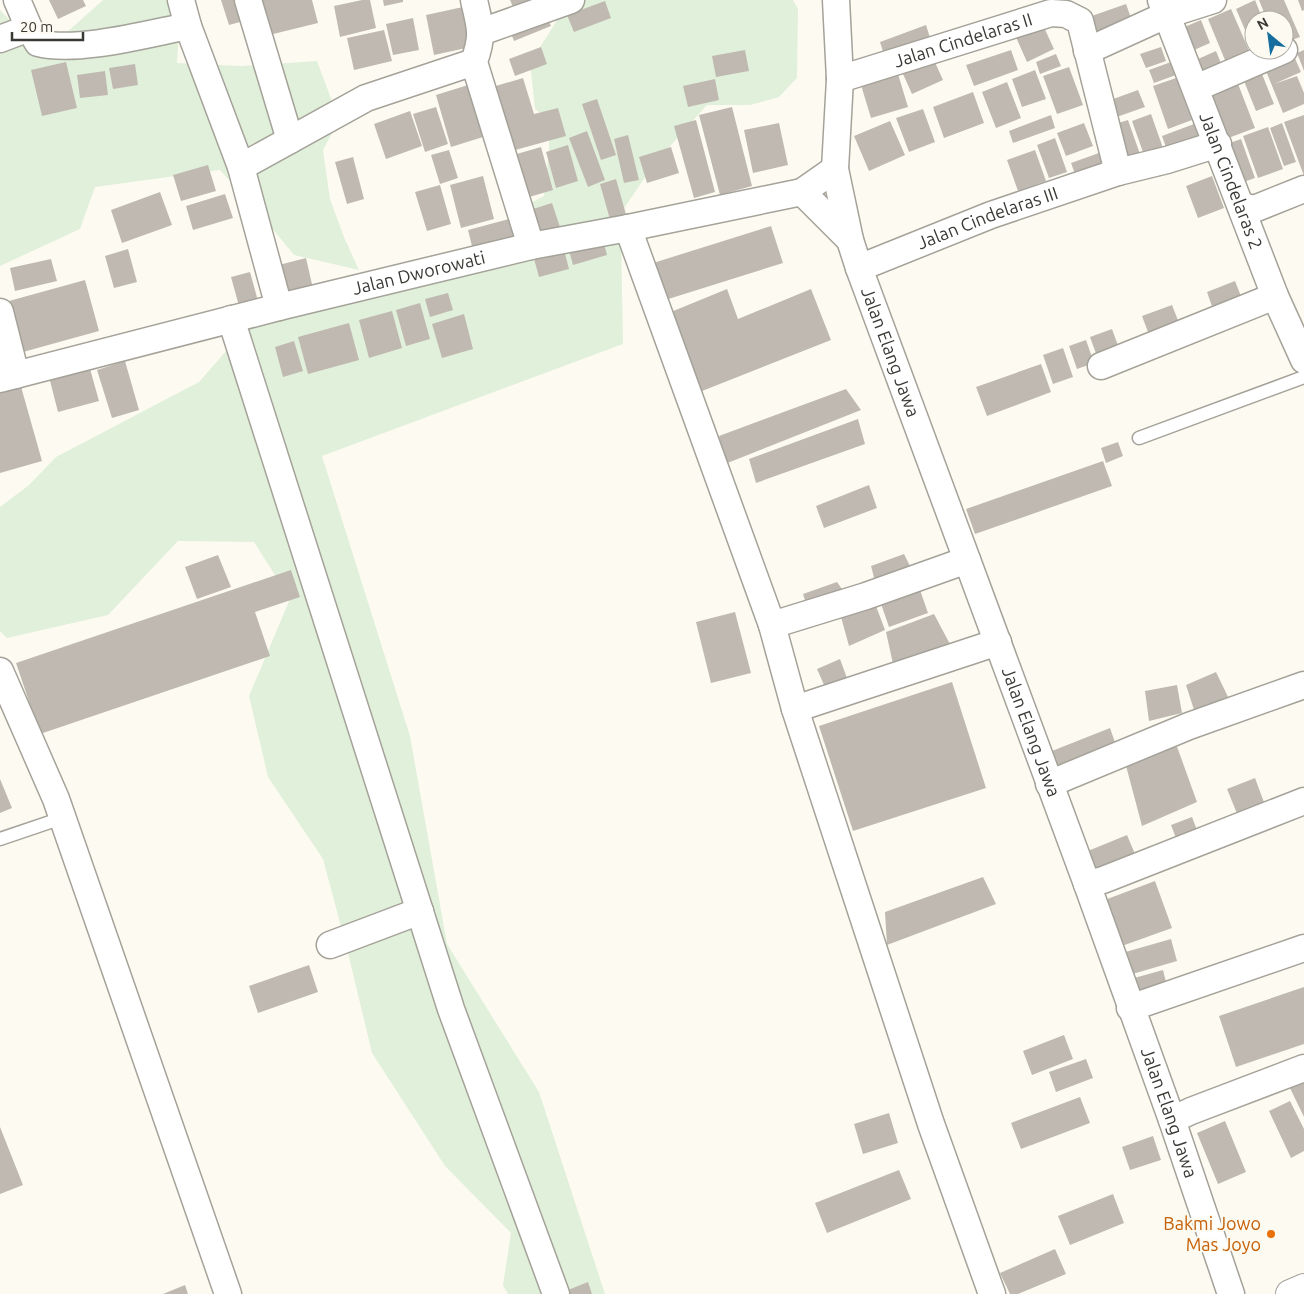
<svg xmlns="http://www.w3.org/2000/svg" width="1304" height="1294" font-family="Ubuntu,sans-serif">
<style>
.green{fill:#e1f0da}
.building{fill:#c0b9b1}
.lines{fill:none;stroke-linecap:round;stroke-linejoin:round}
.service-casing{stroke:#a4a299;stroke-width:15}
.minor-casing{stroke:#a4a299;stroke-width:29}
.secondary-casing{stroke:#a4a299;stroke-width:30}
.service{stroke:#fff;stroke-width:12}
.minor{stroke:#fff;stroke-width:26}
.secondary{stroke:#fff;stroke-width:28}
.food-dot{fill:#e8710a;stroke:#fdfbf1;stroke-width:2}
.labels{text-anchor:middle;stroke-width:4;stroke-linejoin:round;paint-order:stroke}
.street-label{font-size:18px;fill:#3a3935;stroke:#fdfbf1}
.food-label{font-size:18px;fill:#c56008;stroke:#fdfbf1;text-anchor:end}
</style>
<rect width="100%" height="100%" fill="#fdfbf1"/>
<!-- green -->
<path class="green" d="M 103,0 L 182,0 L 181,1 L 177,63 L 241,66 L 317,61 L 339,120 L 323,150 L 330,199 L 344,237 L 359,270 L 294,255 L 267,222 L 220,170 L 95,187 L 80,229 L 0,266 L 0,10 L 17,28 L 56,42 Z
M 572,0 L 793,0 L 798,9 L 797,78 L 779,97 L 750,105 L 707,105 L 654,164 L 608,232 L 621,230 L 623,344 L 322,456 L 410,736 L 447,944 L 539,1092 L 605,1294 L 508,1294 L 503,1285 L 511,1233 L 445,1166 L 372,1053 L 348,953 L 323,859 L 268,777 L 249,696 L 290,599 L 254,542 L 178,541 L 108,615 L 7,638 L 0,631 L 0,507 L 29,485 L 56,457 L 199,382 L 261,311 L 509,249 L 508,215 L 544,196 L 549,150 L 549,119 L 535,109 L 530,63 L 559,17 Z"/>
<!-- building -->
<path class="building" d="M 49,0 L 83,0 L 86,6 L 58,19 Z
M 221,0 L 245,0 L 251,19 L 229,25 Z
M 251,0 L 312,0 L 318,23 L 261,37 Z
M 362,0 L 370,0 L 376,28 L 340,37 L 334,6 Z
M 383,0 L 403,0 L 403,2 L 384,6 Z
M 510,0 L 553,0 L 517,16 Z
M 1255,0 L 1263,20 L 1254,20 L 1255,53 L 1236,9 Z
M 1259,0 L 1284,0 L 1300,37 L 1284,43 L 1284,20 L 1267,20 Z
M 1298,0 L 1304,0 L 1304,10 L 1302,11 Z
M 605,1 L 611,18 L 574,32 L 567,15 Z
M 1126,4 L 1134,26 L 1094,41 L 1086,18 Z
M 463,7 L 471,47 L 434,55 L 426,15 Z
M 1231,9 L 1251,55 L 1227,65 L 1208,19 Z
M 547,17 L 551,26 L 514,41 L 510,31 Z
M 413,18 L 419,50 L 393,55 L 386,24 Z
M 1201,20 L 1210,43 L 1185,54 L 1175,31 Z
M 1042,23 L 1054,49 L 1027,62 L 1015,35 Z
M 926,25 L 932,44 L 886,61 L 880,42 Z
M 384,30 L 392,61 L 354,70 L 347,38 Z
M 541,47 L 547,64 L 515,76 L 509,59 Z
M 1161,47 L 1166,61 L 1146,68 L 1140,54 Z
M 745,50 L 749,71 L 716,77 L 712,56 Z
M 1011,50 L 1018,70 L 974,86 L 966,65 Z
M 1304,50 L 1304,71 L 1297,53 Z
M 1216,51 L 1223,68 L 1196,80 L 1189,63 Z
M 1056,54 L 1061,66 L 1040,74 L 1036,62 Z
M 1293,54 L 1301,72 L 1274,84 L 1297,76 L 1304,93 L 1304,104 L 1283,113 L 1264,66 Z
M 934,60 L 943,80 L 912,94 L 903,74 Z
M 66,62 L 77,108 L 42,116 L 31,70 Z
M 1171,62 L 1176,75 L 1154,83 L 1149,70 Z
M 135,64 L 138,85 L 113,89 L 109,68 Z
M 1069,67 L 1083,105 L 1057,114 L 1043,76 Z
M 1035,70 L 1046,99 L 1022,107 L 1012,79 Z
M 105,71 L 108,95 L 80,98 L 77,75 Z
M 898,74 L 908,107 L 871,118 L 861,85 Z
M 1262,74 L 1274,104 L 1256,111 L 1244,81 Z
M 1235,76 L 1255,128 L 1223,140 L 1203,89 Z
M 523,78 L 534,114 L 558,108 L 566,136 L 508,152 L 489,88 Z
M 1176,78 L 1192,120 L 1168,129 L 1153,86 Z
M 715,79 L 719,100 L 688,107 L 683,86 Z
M 1007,82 L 1021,118 L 996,128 L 982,92 Z
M 468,85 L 483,137 L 451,147 L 436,95 Z
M 1138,90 L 1145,107 L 1111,119 L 1105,102 Z
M 973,92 L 984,123 L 944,138 L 933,107 Z
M 597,99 L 616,155 L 601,160 L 582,104 Z
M 436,107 L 448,144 L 425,152 L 413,114 Z
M 732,107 L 752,186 L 720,195 L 699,115 Z
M 923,109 L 935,142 L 909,152 L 896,118 Z
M 410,111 L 422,146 L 386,159 L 374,124 Z
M 1151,114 L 1163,148 L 1144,155 L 1132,121 Z
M 1051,115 L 1055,128 L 1013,143 L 1009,131 Z
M 1304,115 L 1304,176 L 1284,122 Z
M 696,120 L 715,192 L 694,198 L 674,126 Z
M 1128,120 L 1140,154 L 1122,160 L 1109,126 Z
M 890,121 L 905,155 L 869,171 L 854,136 Z
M 779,123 L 788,165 L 753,173 L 744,130 Z
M 1084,123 L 1093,146 L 1066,156 L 1057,133 Z
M 1282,123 L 1296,162 L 1284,166 L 1270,128 Z
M 1194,124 L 1199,138 L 1167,150 L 1162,136 Z
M 1268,127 L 1283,169 L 1258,178 L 1243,136 Z
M 587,131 L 605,180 L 588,187 L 569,138 Z
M 628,135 L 639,180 L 624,183 L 614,139 Z
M 1055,138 L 1067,172 L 1049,178 L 1037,145 Z
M 1241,139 L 1255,178 L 1238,184 L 1224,145 Z
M 568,145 L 578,181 L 556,188 L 546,152 Z
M 541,147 L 553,190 L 519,200 L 506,157 Z
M 671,147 L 679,173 L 647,183 L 639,157 Z
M 449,150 L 458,178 L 440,184 L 431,155 Z
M 1035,150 L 1046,181 L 1018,191 L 1007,160 Z
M 1099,153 L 1106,172 L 1078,182 L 1071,163 Z
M 353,157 L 364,199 L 347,204 L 335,162 Z
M 208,165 L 216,191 L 181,201 L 173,175 Z
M 483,176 L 494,219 L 461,228 L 450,185 Z
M 1212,176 L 1224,208 L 1198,218 L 1186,186 Z
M 616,179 L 629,225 L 613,230 L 600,184 Z
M 440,185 L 451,224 L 427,231 L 415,192 Z
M 160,192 L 172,225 L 122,243 L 111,210 Z
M 225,194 L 233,218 L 193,230 L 186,206 Z
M 552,203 L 562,233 L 543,240 L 533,209 Z
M 513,218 L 518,239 L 473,250 L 468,230 Z
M 771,226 L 783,263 L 662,301 L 650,264 Z
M 603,240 L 607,255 L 573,265 L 569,250 Z
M 563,246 L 569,269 L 539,277 L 533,255 Z
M 128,249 L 137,282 L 114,288 L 105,256 Z
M 306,258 L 314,293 L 287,300 L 279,265 Z
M 51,259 L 57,281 L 15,291 L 10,268 Z
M 250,272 L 258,301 L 239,306 L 231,277 Z
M 85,280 L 99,331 L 23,352 L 9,301 Z
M 1235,281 L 1244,304 L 1215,315 L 1207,292 Z
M 727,289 L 738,319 L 811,289 L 831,340 L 697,393 L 666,314 Z
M 448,293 L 453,310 L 430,317 L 425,299 Z
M 420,303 L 430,339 L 406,346 L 396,310 Z
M 1172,305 L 1181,328 L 1151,340 L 1142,316 Z
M 392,311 L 402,348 L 369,358 L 359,320 Z
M 464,314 L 473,349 L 442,358 L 432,324 Z
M 349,323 L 359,360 L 308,374 L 298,337 Z
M 1112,329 L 1120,351 L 1098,359 L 1090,337 Z
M 1086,340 L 1094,363 L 1077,369 L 1069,346 Z
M 294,341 L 303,371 L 283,377 L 275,347 Z
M 1063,348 L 1073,377 L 1053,384 L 1043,355 Z
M 87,358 L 99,401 L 58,412 L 47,369 Z
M 125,361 L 139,410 L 112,418 L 97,370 Z
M 1041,364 L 1051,392 L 987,416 L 976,387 Z
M 18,376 L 42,461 L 0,473 L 0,381 Z
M 846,389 L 861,410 L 725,464 L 719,436 Z
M 858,419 L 865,444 L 756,483 L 749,459 Z
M 1118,442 L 1123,456 L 1106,463 L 1101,448 Z
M 1103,461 L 1112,486 L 975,534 L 966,509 Z
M 869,485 L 877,508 L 824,528 L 816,506 Z
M 904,554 L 915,576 L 877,589 L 871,566 Z
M 218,555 L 231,587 L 197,599 L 185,567 Z
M 291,570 L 300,597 L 255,612 L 270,656 L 40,734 L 16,663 Z
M 837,582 L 849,599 L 809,613 L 803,594 Z
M 919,587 L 928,613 L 889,627 L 880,601 Z
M 876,606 L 885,630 L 849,646 L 841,617 Z
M 735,612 L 751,673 L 711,683 L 696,622 Z
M 934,614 L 951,646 L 893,664 L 886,632 Z
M 840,659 L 847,678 L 825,687 L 817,669 Z
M 1216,672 L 1230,701 L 1196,716 L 1186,685 Z
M 952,682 L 986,788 L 853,831 L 819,726 Z
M 1177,685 L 1182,713 L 1149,721 L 1145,691 Z
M 1110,728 L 1118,751 L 1061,773 L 1052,751 Z
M 1175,741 L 1197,802 L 1142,826 L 1125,762 Z
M 1255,778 L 1265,805 L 1238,816 L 1227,789 Z
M 0,779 L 12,808 L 0,813 Z
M 1192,817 L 1200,838 L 1179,846 L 1171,825 Z
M 1127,835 L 1138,861 L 1093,879 L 1083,853 Z
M 983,877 L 996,904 L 887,945 L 885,912 Z
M 1155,881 L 1172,928 L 1119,947 L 1102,901 Z
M 1171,939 L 1177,961 L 1129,975 L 1122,953 Z
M 309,965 L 318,992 L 258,1013 L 249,986 Z
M 1163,970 L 1168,990 L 1133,1000 L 1127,980 Z
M 1304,987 L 1304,1044 L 1236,1067 L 1219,1016 Z
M 1064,1035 L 1073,1059 L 1032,1075 L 1023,1051 Z
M 1086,1059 L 1093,1078 L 1056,1092 L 1049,1072 Z
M 1304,1076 L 1304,1117 L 1288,1084 Z
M 1080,1097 L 1090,1123 L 1021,1149 L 1011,1123 Z
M 1290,1101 L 1304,1129 L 1304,1151 L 1291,1158 L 1269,1111 Z
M 889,1113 L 898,1143 L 863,1154 L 854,1124 Z
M 1225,1121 L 1246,1172 L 1218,1184 L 1197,1133 Z
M 0,1127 L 23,1185 L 0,1194 Z
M 1153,1136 L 1161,1160 L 1130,1170 L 1122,1147 Z
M 899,1170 L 911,1199 L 827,1233 L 815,1203 Z
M 1113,1194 L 1124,1223 L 1070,1245 L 1058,1216 Z
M 1055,1249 L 1066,1274 L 1018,1294 L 1010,1294 L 1000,1273 Z
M 588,1282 L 592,1294 L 569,1294 L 568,1290 Z
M 185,1285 L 188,1294 L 163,1294 Z"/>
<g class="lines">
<!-- service casing -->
<g class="service-casing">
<path id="service" d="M 1139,438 L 1304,377
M 0,839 L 62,818"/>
</g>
<!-- minor casing -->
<g class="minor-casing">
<g id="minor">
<path d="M 17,0 L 29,28 L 38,43 C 77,53 147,34 188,26"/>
<path d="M 181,0 L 188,26 L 241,167 L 279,307"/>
<path d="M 248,0 L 290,140"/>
<path d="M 474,0 C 480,28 484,33 474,62 L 531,246"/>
<path id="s1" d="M 836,0 L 840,79 L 835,169 L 850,240 L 859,268 L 1087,884 L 1172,1120 L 1231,1294"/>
<path id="s2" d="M 1161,0 L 1275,296 L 1304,360"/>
<path d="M 481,32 L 571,0"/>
<path d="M 0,39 L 29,28"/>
<path d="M 1087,51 L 1166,15 L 1213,0"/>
<path id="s3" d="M 840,79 L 1051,13 L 1066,14 L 1080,21 L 1118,172"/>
<path d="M 1196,88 L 1284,50"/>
<path d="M 241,167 L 366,98 L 474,62"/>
<path d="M 802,192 L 850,240"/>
<path d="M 1241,206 L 1254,209 L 1304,189"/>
<path d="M 628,228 L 772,625 L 795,709 L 931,1124 L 992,1294"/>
<path id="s4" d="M 859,268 L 991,215 L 1118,172 L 1167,160 L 1218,144"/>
<path d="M 0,312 L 16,375"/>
<path d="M 231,319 L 451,1009 L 556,1294"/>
<path d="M 1101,366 L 1275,296"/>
<path id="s5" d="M 0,379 L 279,307 L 531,246 L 628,228 L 802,192 L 835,169"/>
<path d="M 772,625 L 866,596 L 967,560"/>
<path d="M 0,671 L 56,799 L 228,1294"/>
<path d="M 795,709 L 998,642"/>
<path d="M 1049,784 L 1189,726 L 1304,685"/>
<path d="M 1087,884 L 1103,880 L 1304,801"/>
<path d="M 330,945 L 420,911"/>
<path d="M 1130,1008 L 1304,948"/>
<path d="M 1172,1120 L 1191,1111 L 1304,1068"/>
</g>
</g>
<!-- secondary casing -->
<g class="secondary-casing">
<path id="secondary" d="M 1290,1294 L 1304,1288"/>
</g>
<!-- service -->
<use href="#service" class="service"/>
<!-- minor -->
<use href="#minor" class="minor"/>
<!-- secondary -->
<use href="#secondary" class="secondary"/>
</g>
<!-- markers -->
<circle class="food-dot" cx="1271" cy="1234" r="5"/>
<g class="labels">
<!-- street labels -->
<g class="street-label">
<text dy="6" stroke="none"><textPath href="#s3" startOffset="129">Jalan Cindelaras II</textPath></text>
<text dy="6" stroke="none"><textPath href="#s2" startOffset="194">Jalan Cindelaras 2</textPath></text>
<text dy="6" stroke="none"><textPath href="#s4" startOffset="138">Jalan Cindelaras III</textPath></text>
<text dy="6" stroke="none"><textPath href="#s5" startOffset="432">Jalan Dworowati</textPath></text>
<text dy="6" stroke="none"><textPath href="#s1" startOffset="361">Jalan Elang Jawa</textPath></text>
<text dy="6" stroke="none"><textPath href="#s1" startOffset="766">Jalan Elang Jawa</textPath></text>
<text dy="6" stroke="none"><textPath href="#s1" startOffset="1171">Jalan Elang Jawa</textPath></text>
</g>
<!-- food labels -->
<g class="food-label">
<text x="1261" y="1230">Bakmi Jowo<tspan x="1261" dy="21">Mas Joyo</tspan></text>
</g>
</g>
<!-- north arrow -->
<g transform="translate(1269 35) rotate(331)"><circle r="24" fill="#fdfbf1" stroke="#afada6"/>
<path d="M0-4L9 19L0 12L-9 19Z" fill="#156e9d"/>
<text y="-8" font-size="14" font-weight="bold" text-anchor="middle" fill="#3a3935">N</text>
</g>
<!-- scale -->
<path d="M12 32v8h71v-8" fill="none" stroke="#3a3935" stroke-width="2.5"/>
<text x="20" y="32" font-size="15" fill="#3a3935" stroke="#fdfbf1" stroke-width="4" paint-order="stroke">20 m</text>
</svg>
